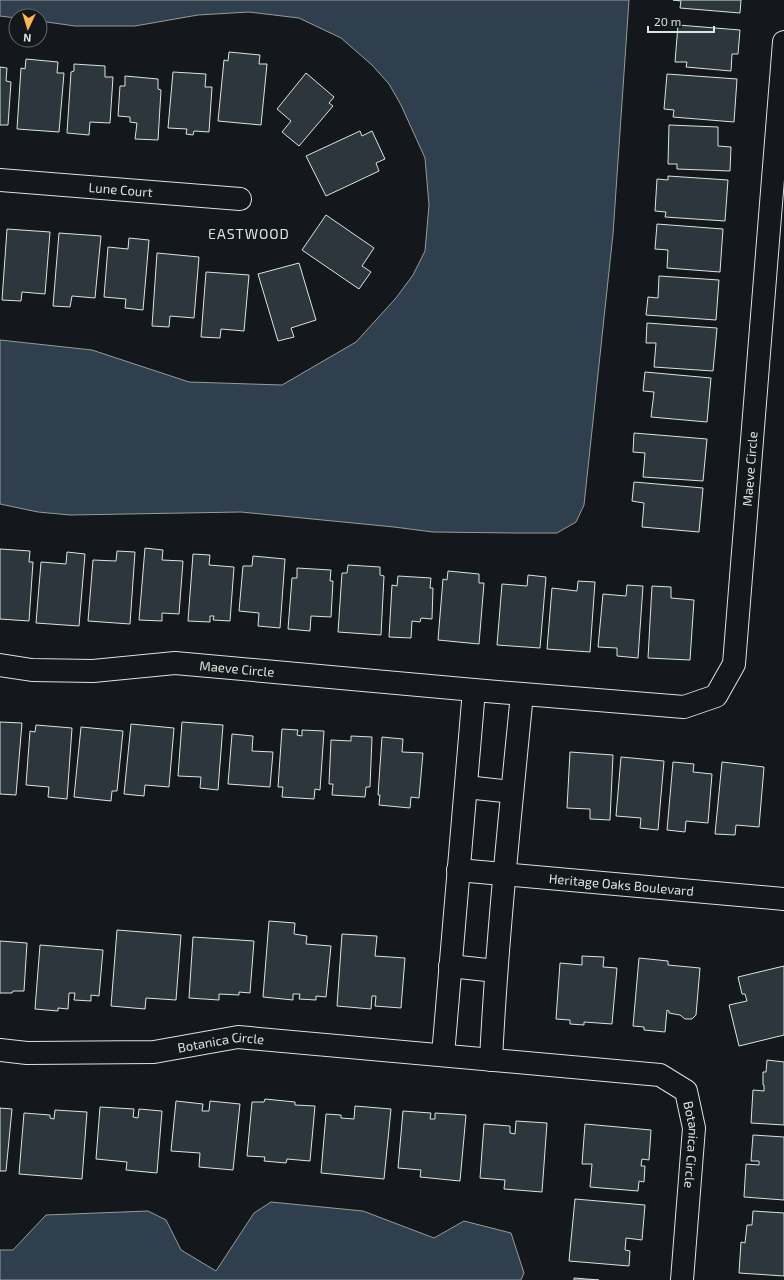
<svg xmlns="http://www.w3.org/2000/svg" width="784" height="1280" font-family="'Exo 2',sans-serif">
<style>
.water{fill:#2f3f4d;stroke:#939e99}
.building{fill:#2c363c;stroke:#d8e6dc}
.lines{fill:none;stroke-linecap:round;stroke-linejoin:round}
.minor-casing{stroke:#d8e6dc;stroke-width:24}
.minor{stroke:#14181c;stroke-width:22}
.labels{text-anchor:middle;stroke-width:3;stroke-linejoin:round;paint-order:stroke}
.street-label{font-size:13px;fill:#d8e6dc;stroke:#14181c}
.neighbourhood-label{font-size:14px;letter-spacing:1px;fill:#d8e6dc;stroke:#14181c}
</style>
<rect width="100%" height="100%" fill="#14181c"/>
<!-- water -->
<path class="water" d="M 0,0 L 629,0 L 613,234 L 584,505 L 576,522 L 557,533 L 514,533 L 433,532 L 394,527 L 241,512 L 70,515 L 38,512 L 0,504 L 0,340 L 92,350 L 189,382 L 282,385 L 356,342 L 396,298 L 413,275 L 425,251 L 429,205 L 425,158 L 401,105 L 389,84 L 372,65 L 341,38 L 299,18 L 249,12 L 198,15 L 135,26 L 75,26 L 40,21 L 40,16 L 16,16 L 16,18 L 0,16 Z
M 271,1202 L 363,1211 L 434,1238 L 464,1221 L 511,1233 L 524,1273 L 521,1280 L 0,1280 L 0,1250 L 13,1250 L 46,1215 L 148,1211 L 166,1220 L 181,1250 L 216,1271 L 254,1213 Z"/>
<!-- building -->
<path class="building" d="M 673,0 L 741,0 L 740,13 L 680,8 L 681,1 Z
M 678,25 L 740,30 L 738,54 L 732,54 L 731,71 L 686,67 L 687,62 L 675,62 Z
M 229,52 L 260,55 L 259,64 L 267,64 L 261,125 L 218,121 L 224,60 L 228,61 Z
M 26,59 L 58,62 L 57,73 L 64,73 L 59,132 L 17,129 L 21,68 L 25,69 Z
M 74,64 L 105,66 L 105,77 L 113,77 L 110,123 L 90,122 L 89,135 L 67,133 L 71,72 L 74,71 Z
M 0,67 L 7,68 L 6,81 L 11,82 L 8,125 L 0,125 Z
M 173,72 L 206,74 L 205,87 L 212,87 L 209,132 L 194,131 L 193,135 L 186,134 L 187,129 L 168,128 Z
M 306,73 L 334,97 L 329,103 L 333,106 L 299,146 L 282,132 L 291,121 L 277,109 Z
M 667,74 L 737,79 L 734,122 L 673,117 L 674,110 L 664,109 Z
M 125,76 L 158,79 L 158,89 L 161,90 L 158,140 L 135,139 L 137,123 L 130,122 L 130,117 L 118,116 L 120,86 L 125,86 Z
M 669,125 L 718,127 L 718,146 L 731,147 L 730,171 L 677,169 L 677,164 L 668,164 Z
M 360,131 L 362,136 L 372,131 L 385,159 L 376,163 L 379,171 L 326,196 L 306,156 Z
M 668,176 L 728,180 L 725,221 L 665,217 L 666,212 L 655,211 L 657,179 L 668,180 Z
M 326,215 L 374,248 L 362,266 L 371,272 L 359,289 L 302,250 Z
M 657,224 L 723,229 L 720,272 L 667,268 L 668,250 L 655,249 Z
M 7,229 L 50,232 L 45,294 L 22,292 L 21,301 L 2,300 Z
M 59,233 L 101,236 L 95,298 L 72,296 L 70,307 L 53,306 Z
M 129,238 L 149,240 L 143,310 L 125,308 L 126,299 L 104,297 L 108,247 L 128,249 Z
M 157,253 L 199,257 L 194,318 L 170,316 L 169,327 L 152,326 Z
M 299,263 L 316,320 L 291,328 L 294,337 L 278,341 L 258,274 Z
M 206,272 L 249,275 L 244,331 L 221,329 L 220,338 L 201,337 Z
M 659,276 L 719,280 L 716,320 L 646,315 L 648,297 L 658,298 Z
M 647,323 L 717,328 L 713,371 L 654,367 L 656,343 L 646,343 Z
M 645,372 L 711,378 L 707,422 L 651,417 L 654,392 L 643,391 Z
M 634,433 L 707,439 L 703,481 L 643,477 L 645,453 L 633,452 Z
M 634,482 L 703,488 L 699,532 L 642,527 L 644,503 L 632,501 Z
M 145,548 L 163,550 L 162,560 L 183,561 L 179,614 L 162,613 L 162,621 L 139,620 Z
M 0,549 L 30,551 L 29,562 L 33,562 L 29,621 L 0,619 Z
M 117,551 L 135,552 L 130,624 L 88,621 L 93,560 L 116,561 Z
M 67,552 L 85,554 L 79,626 L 36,623 L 41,562 L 66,564 Z
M 193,554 L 210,555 L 209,565 L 234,567 L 230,621 L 213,620 L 214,616 L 210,616 L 210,622 L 188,621 Z
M 253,556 L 285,559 L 280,628 L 258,626 L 259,613 L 239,611 L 243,566 L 252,566 Z
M 348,565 L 380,567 L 380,575 L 384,576 L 381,635 L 338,632 L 342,573 L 347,573 Z
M 297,568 L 331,570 L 330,581 L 333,581 L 331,617 L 311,616 L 310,631 L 288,629 L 292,578 L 297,578 Z
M 448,571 L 479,574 L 479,583 L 484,583 L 479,644 L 438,640 L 443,579 L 447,580 Z
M 528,575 L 546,577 L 540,648 L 497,645 L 502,584 L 527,586 Z
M 398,576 L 431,578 L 430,588 L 433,588 L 432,619 L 421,618 L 420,622 L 412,621 L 411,638 L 389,637 L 392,585 L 397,586 Z
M 578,581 L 595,582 L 590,652 L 547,649 L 552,588 L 577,591 Z
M 627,585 L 643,586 L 638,658 L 617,656 L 617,648 L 598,647 L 603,594 L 626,596 Z
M 652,586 L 671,587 L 671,598 L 694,600 L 690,660 L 648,658 Z
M 0,722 L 22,723 L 16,795 L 0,794 Z
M 182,722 L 223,725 L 218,790 L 200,788 L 201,777 L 178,776 Z
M 131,724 L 174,728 L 169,787 L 145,785 L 144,796 L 124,794 Z
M 36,725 L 72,728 L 67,799 L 48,797 L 49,787 L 26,785 L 30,731 L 35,732 Z
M 81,727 L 123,731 L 117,791 L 112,791 L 111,801 L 74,797 Z
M 282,729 L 298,730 L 297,735 L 302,736 L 302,730 L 324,731 L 320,790 L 315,789 L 314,799 L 282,797 L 283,787 L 278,787 Z
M 232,734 L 253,736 L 252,751 L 273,752 L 270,787 L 228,784 Z
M 351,736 L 372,737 L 370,787 L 366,787 L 365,797 L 332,795 L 333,784 L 329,784 L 331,740 L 351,741 Z
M 382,737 L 403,739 L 402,752 L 423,753 L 419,798 L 411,797 L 410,808 L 379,805 L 380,795 L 378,795 Z
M 570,752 L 613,755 L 610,820 L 590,819 L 590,809 L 567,808 Z
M 621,757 L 664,761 L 658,830 L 640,828 L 641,818 L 616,816 Z
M 673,762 L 694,764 L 693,772 L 712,774 L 708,823 L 686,821 L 685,832 L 667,830 Z
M 722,762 L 764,767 L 759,827 L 736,825 L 735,835 L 715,834 Z
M 269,921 L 295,923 L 294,934 L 307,936 L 306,944 L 331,946 L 326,997 L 316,996 L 316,1000 L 299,999 L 300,994 L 293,994 L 293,1000 L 263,997 Z
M 117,930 L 181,935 L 176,1000 L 146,998 L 145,1009 L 111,1006 Z
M 342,934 L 377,936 L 375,956 L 405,958 L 401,1008 L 375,1006 L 376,996 L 372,996 L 371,1009 L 337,1006 Z
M 193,937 L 254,941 L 250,993 L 239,992 L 239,995 L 219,994 L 219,1000 L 189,998 Z
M 0,941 L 27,943 L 24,991 L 13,991 L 12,993 L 0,993 Z
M 40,945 L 103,950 L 99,996 L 91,995 L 91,1001 L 74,1000 L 75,993 L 69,993 L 68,1009 L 58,1008 L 58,1011 L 35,1009 Z
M 582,956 L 604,957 L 603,967 L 617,968 L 612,1024 L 584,1022 L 584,1025 L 570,1024 L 570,1020 L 556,1019 L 560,963 L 582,965 Z
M 639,958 L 668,961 L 668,965 L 700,968 L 696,1015 L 692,1019 L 685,1019 L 680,1015 L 669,1013 L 669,1011 L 667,1010 L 665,1032 L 644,1030 L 644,1027 L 633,1026 Z
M 784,966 L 784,1035 L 739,1046 L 729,1005 L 747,1001 L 745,994 L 742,994 L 738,977 Z
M 767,1060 L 784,1062 L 784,1125 L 751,1123 L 753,1090 L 764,1091 L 764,1085 L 763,1085 L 763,1072 L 766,1072 Z
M 265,1099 L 295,1102 L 295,1105 L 315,1106 L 310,1161 L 287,1159 L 286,1163 L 264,1161 L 265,1157 L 247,1156 L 252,1102 L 264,1102 Z
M 176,1101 L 203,1104 L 202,1111 L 209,1111 L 210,1101 L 240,1104 L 233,1170 L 199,1167 L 200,1153 L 171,1151 Z
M 355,1106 L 391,1109 L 384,1179 L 321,1173 L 326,1114 L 341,1115 L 341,1118 L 354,1119 Z
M 100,1107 L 134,1109 L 133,1117 L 138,1118 L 139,1109 L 162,1111 L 157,1173 L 126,1170 L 127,1162 L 96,1159 Z
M 0,1108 L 12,1109 L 6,1171 L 0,1171 Z
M 55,1110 L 87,1112 L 82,1179 L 19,1174 L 24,1113 L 50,1115 L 50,1118 L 54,1119 Z
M 403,1111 L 431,1113 L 430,1119 L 435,1119 L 435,1113 L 466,1115 L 460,1181 L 420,1177 L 421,1170 L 398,1168 Z
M 516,1121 L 547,1123 L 542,1192 L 504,1189 L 505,1180 L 480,1178 L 484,1124 L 510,1126 L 510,1133 L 515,1134 Z
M 585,1124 L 651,1130 L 649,1160 L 642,1159 L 641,1166 L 645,1166 L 644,1182 L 639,1181 L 638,1191 L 590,1187 L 592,1164 L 582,1164 Z
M 753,1135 L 784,1137 L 784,1200 L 744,1197 L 746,1164 L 759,1165 L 759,1161 L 751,1161 Z
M 575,1199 L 645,1205 L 642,1240 L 626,1238 L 625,1250 L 630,1251 L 629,1266 L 569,1261 Z
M 753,1211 L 784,1213 L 784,1276 L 739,1273 L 741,1242 L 745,1243 L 747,1225 L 752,1225 Z
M 574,1278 L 599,1280 L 574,1280 Z"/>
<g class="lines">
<!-- minor casing -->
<g class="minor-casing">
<g id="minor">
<path id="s1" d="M 0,180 L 240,199"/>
<path id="s2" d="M 0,665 L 32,670 L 93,671 L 175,663 L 474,690 L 684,707 L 716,696 L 734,664 L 784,42"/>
<path d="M 466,787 L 512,792"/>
<path id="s3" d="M 458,870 L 784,899"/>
<path d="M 450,966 L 496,971"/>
<path id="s4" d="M 0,1050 L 27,1053 L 154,1052 L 238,1037 L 660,1075 L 686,1091 L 694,1128 L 682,1280"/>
<path d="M 443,1055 L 474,690"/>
<path d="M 491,1060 C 497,938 510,816 522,694"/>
</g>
</g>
<!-- minor -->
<use href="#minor" class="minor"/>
</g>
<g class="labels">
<!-- street labels -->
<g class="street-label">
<text dy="5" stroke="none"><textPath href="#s1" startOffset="121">Lune Court</textPath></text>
<text dy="5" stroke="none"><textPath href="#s2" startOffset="953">Maeve Circle</textPath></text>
<text dy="5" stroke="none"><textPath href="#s2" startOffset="238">Maeve Circle</textPath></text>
<text dy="5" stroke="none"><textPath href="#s3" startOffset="164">Heritage Oaks Boulevard</textPath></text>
<text dy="5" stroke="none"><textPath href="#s4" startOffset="222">Botanica Circle</textPath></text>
<text dy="5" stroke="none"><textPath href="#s4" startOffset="748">Botanica Circle</textPath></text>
</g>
<!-- neighbourhood labels -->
<g class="neighbourhood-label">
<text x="249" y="239">EASTWOOD</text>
</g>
</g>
<!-- north arrow -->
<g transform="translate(28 28) rotate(184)"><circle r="19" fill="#14181c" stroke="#626a69"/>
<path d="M0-3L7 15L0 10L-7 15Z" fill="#ffb74d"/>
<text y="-6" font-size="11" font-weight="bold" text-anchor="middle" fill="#d8e6dc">N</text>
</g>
<!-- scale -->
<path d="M648 26v6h66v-6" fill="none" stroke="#d8e6dc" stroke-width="2"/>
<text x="654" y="26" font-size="12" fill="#d8e6dc" stroke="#14181c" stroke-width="3" paint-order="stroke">20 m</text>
</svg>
